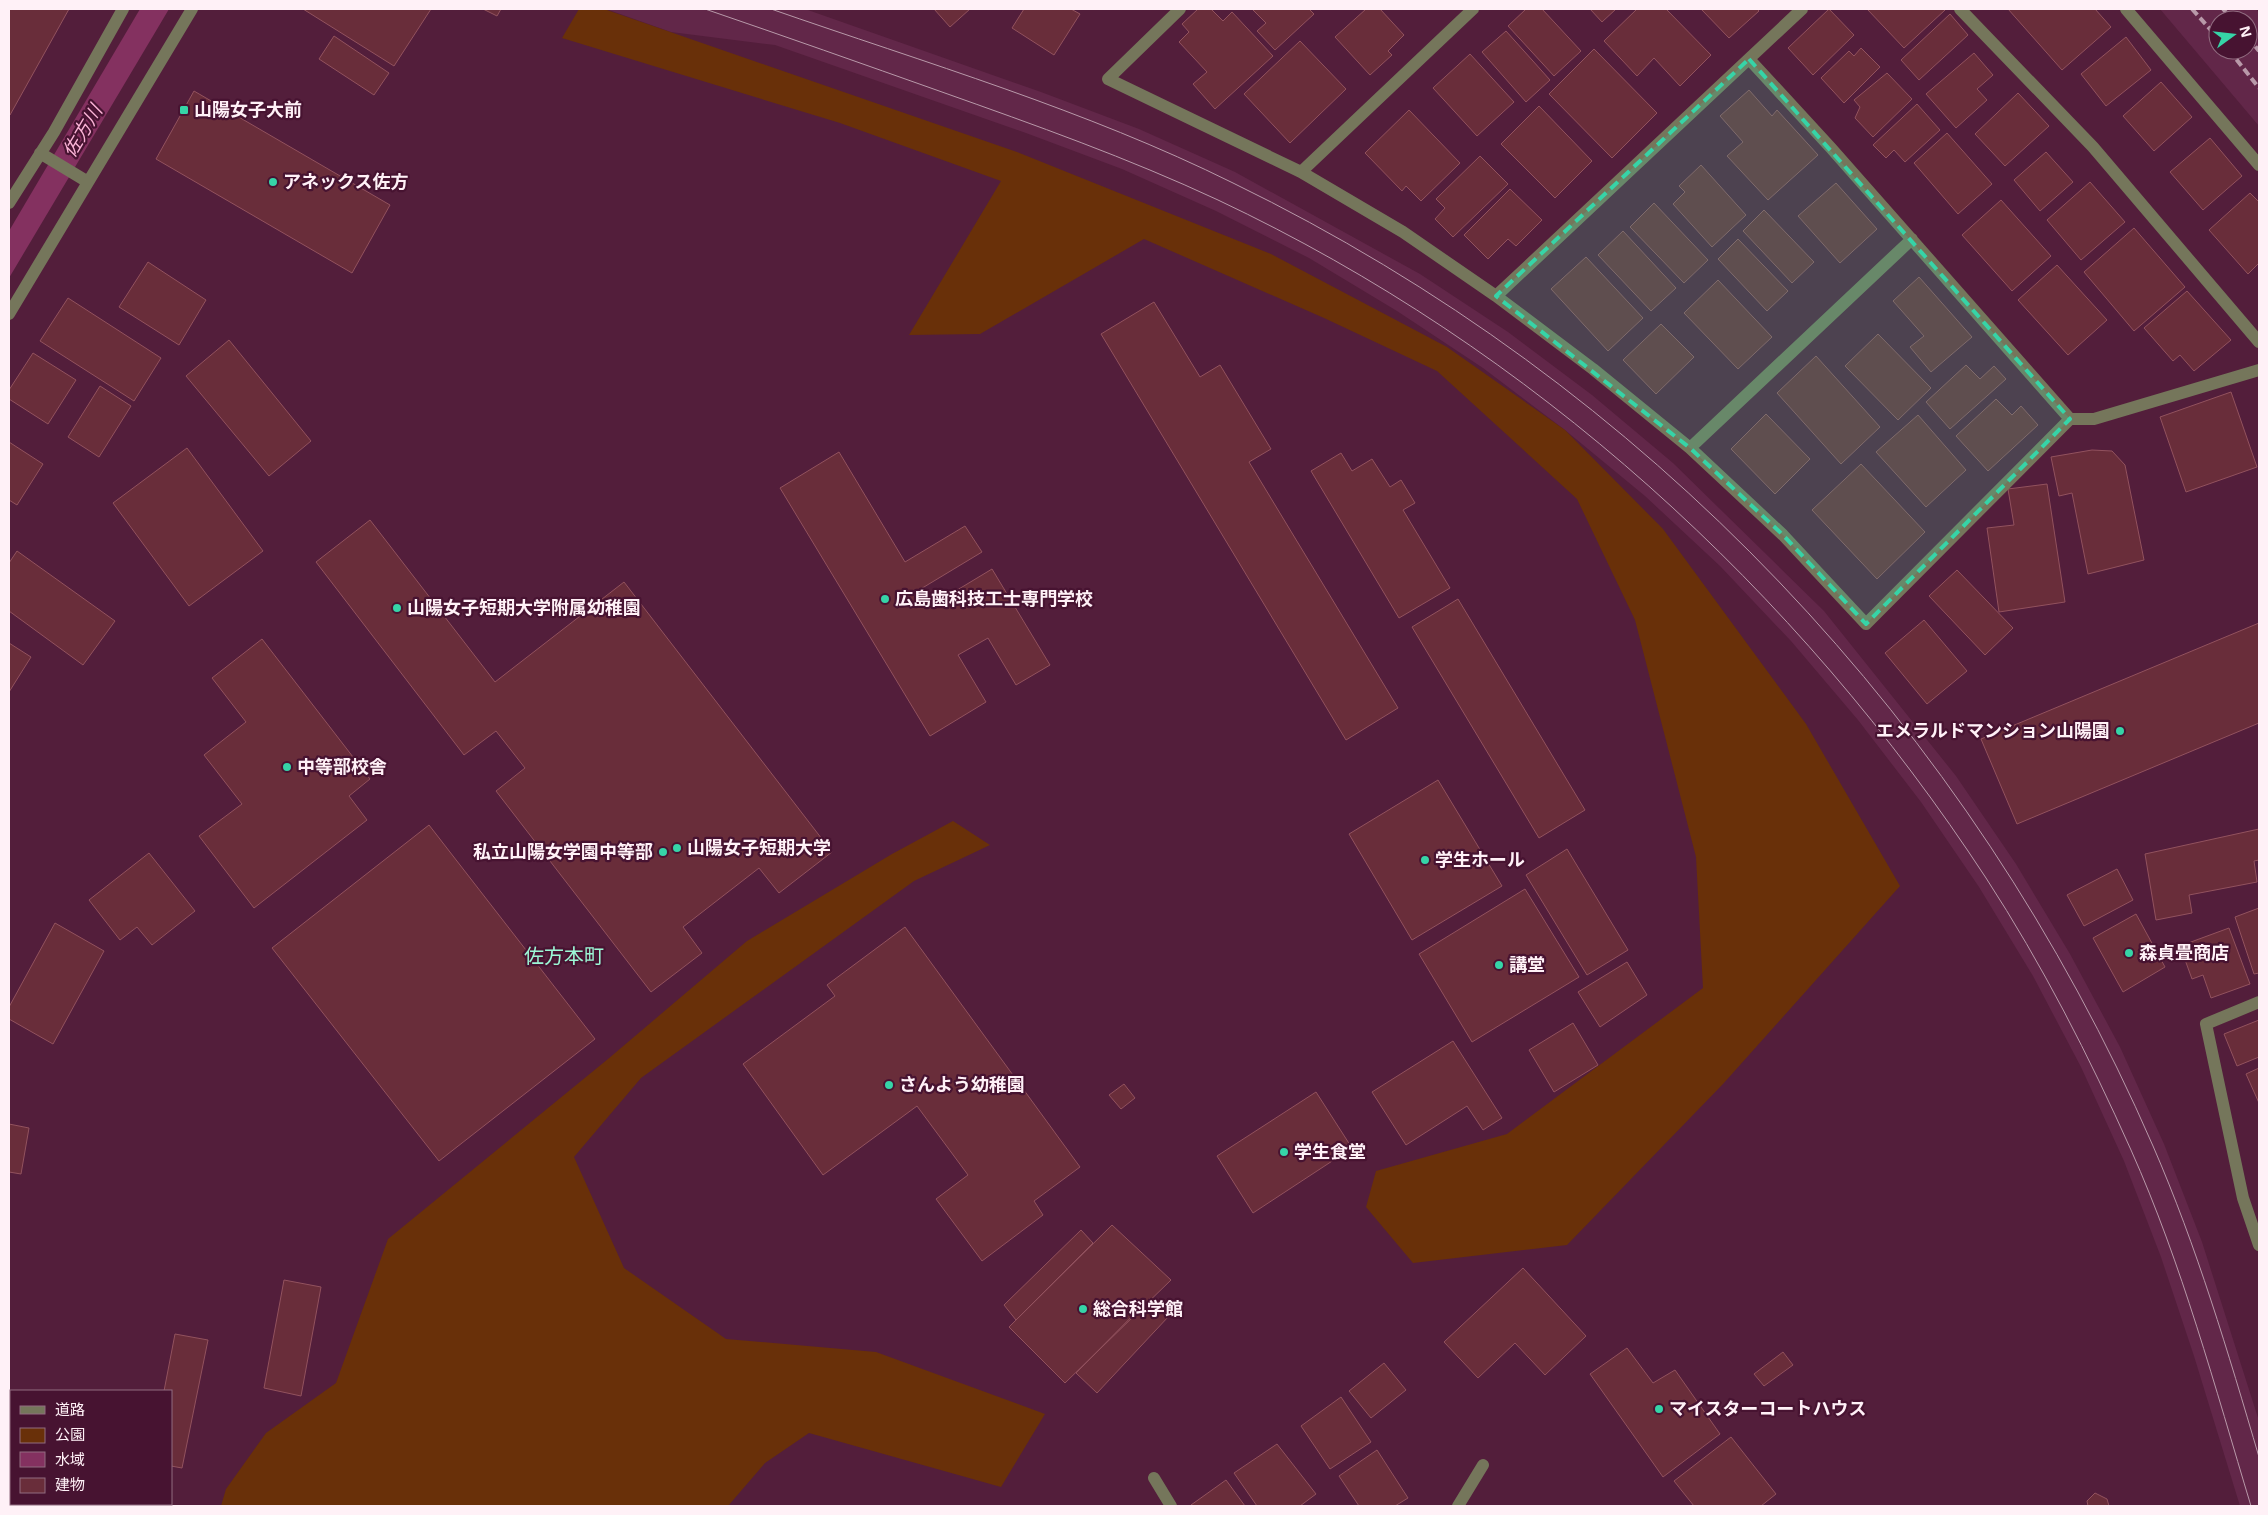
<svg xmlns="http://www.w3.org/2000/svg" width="2268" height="1515" font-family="'Open Sans','Noto Sans JP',sans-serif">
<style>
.built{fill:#622749;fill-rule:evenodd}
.green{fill:#693009}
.water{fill:#843160}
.building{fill:#692d3a;stroke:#92525e}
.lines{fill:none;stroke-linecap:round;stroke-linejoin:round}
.minor{stroke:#75765b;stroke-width:12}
.tram{stroke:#b899a9;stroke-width:1}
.rail{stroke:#b899a9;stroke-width:4;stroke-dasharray:8 4;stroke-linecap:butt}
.marked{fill:#36d4a7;fill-opacity:0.2;stroke:#36d4a7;stroke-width:4;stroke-dasharray:10 6;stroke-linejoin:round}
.poi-dot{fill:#36d4a7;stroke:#471331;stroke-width:2}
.labels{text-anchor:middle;stroke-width:4.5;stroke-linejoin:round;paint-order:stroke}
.poi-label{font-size:18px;font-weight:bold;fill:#fff1f7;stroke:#471331;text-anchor:start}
.water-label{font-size:19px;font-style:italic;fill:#fbb4d7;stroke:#471331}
.quarter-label{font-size:20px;fill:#9cf7d5;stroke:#471331}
</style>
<rect width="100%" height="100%" fill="#531e3b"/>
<!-- built -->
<path class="built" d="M 606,9 L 805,9 L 1041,92 L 1139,129 L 1235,172 L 1420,274 L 1508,332 L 1592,395 L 1673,463 L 1824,611 L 1956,776 L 2016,864 L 2070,954 L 2120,1047 L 2164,1144 L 2202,1242 L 2259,1421 L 2259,1506 L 2240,1506 L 2194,1356 L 2161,1257 L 2124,1161 L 2081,1067 L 2033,976 L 1979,887 L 1921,802 L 1858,720 L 1791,641 L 1720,566 L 1645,496 L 1565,430 L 1483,368 L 1397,311 L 1309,258 L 1216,211 L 1122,169 L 1026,133 L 775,45 L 671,32 Z
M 2160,9 L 2256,9 L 2259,13 L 2259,126 ZM 2218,20 L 2248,20 L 2248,50 L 2218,50 Z"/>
<!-- green -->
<path class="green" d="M 579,9 L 604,9 L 1017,152 L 1271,254 L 1447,347 L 1565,430 L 1663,529 L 1806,724 L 1900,886 L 1723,1084 L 1567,1245 L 1413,1263 L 1366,1207 L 1376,1171 L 1507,1134 L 1703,988 L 1696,857 L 1635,620 L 1577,499 L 1437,371 L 1324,318 L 1144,239 L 980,334 L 909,335 L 1001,181 L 840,123 L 562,38 Z
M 953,821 L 990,845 L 914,881 L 641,1078 L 574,1157 L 624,1268 L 726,1339 L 876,1352 L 1045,1414 L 1001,1487 L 809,1433 L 765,1463 L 728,1506 L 221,1506 L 226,1489 L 266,1433 L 336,1383 L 388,1239 L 608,1059 L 747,941 L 892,854 Z"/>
<!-- water -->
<path class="water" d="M 140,9 L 169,9 L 9,278 L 9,231 Z"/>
<!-- building -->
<path class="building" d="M 9,9 L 69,9 L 10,115 L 9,115 Z
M 303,9 L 431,9 L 394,66 Z
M 483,9 L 501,9 L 497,16 Z
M 934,9 L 970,9 L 950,27 Z
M 1024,9 L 1071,9 L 1080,14 L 1054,55 L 1012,28 Z
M 1198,9 L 1211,9 L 1223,21 L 1232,12 L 1273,56 L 1215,109 L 1193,84 L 1207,72 L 1179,42 L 1189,32 L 1182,24 Z
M 1252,9 L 1309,9 L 1314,14 L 1275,50 L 1257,31 L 1266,23 Z
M 1366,9 L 1380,9 L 1404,35 L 1388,51 L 1392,55 L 1370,75 L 1335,37 Z
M 1526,9 L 1542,9 L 1581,51 L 1554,76 L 1508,26 Z
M 1590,9 L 1616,9 L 1602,22 Z
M 1637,9 L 1666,9 L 1711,55 L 1680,86 L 1654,58 L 1637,76 L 1604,41 Z
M 1701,9 L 1757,9 L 1759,11 L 1729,38 Z
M 1829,9 L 1854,35 L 1813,75 L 1788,48 Z
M 1867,9 L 1944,9 L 1945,10 L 1904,48 Z
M 2008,9 L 2095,9 L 2111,27 L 2062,70 Z
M 1950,14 L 1968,35 L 1919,80 L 1901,60 Z
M 1506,31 L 1550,80 L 1526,102 L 1482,52 Z
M 334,36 L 389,73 L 374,95 L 319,59 Z
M 2126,37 L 2151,70 L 2106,106 L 2081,74 Z
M 1300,41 L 1346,89 L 1290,143 L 1244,94 Z
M 1861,48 L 1880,67 L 1844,103 L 1821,78 L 1849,51 L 1854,56 Z
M 1594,49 L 1657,113 L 1612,158 L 1549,94 Z
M 1974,53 L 1993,75 L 1977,89 L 1987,100 L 1956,128 L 1926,94 Z
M 1470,54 L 1514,102 L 1477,136 L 1433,88 Z
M 1887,73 L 1912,99 L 1873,137 L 1855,118 L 1860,107 L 1854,100 Z
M 2161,82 L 2192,117 L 2154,151 L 2123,116 Z
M 1749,90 L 1772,116 L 1777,110 L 1818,155 L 1768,200 L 1727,156 L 1743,142 L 1720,116 Z
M 194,91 L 390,205 L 352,273 L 156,159 Z
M 2018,93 L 2049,126 L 2005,166 L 1975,134 Z
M 1917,104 L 1940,130 L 1905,162 L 1894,150 L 1886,158 L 1873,145 Z
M 1539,106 L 1592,161 L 1555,198 L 1501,144 Z
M 1409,110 L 1460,163 L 1421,201 L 1406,186 L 1402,191 L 1365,153 Z
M 1947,133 L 1992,184 L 1958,214 L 1914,163 Z
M 2210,138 L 2242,176 L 2203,210 L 2170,172 Z
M 2046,152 L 2073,182 L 2040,211 L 2014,180 Z
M 1480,156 L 1508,184 L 1453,237 L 1435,219 L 1445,208 L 1436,199 Z
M 1701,165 L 1746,215 L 1712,247 L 1673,204 L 1685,192 L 1679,186 Z
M 2090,182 L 2125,222 L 2081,260 L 2047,220 Z
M 1836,183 L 1877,229 L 1840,263 L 1798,216 Z
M 1510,189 L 1542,220 L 1516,246 L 1508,239 L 1488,259 L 1464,235 Z
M 2250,193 L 2259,202 L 2259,263 L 2248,274 L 2209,230 Z
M 2001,200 L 2051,256 L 2012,291 L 1962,235 Z
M 1654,203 L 1708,260 L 1684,283 L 1630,227 Z
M 1764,210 L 1814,262 L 1792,283 L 1743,231 Z
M 2134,228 L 2185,287 L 2134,331 L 2084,272 Z
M 1623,231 L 1676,288 L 1651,311 L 1598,255 Z
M 1738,239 L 1788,291 L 1767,311 L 1718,259 Z
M 1586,257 L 1643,318 L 1608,351 L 1551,289 Z
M 148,262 L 206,300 L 179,345 L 119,307 Z
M 2057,265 L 2107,320 L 2068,355 L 2018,300 Z
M 1919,277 L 1972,337 L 1931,372 L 1910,347 L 1924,336 L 1893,301 Z
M 1718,280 L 1772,337 L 1738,369 L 1684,313 Z
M 2187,291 L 2231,340 L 2194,371 L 2180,355 L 2173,361 L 2144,328 Z
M 68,298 L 161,358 L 134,401 L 40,341 Z
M 1154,302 L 1200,377 L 1220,365 L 1271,449 L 1249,462 L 1398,708 L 1346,740 L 1101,334 Z
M 1661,324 L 1694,357 L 1656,394 L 1623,360 Z
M 1878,334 L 1931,388 L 1898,420 L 1845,366 Z
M 229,340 L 311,441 L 269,476 L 186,376 Z
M 33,353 L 76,380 L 48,424 L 9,399 L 9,390 Z
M 1816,356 L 1880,427 L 1841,464 L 1777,393 Z
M 1966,365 L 1980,379 L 1994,366 L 2006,379 L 1950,429 L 1926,402 Z
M 100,386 L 131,406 L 99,457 L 68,437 Z
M 2231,392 L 2257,467 L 2186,492 L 2160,417 Z
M 1996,399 L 2012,415 L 2021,406 L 2038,425 L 1988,471 L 1956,436 Z
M 1766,414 L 1810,459 L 1775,494 L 1731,449 Z
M 1918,415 L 1966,470 L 1926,507 L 1876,452 Z
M 9,442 L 43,464 L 17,505 L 9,500 Z
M 187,448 L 263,551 L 189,606 L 113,503 Z
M 2092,450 L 2112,451 L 2125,465 L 2144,560 L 2088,574 L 2072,493 L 2059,496 L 2051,457 Z
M 839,452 L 905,562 L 965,526 L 982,552 L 919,590 L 929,607 L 992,569 L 1050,665 L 1016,685 L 988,638 L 958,655 L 986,702 L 930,736 L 780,488 Z
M 1341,453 L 1352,471 L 1372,459 L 1390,487 L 1401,480 L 1415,503 L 1403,510 L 1450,588 L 1399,618 L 1311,471 Z
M 1861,464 L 1925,532 L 1877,579 L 1812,510 Z
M 2047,484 L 2065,602 L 1999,612 L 1987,528 L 2014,525 L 2008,489 Z
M 370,520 L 495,682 L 624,582 L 832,852 L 779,893 L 759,868 L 683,927 L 702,953 L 651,992 L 496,791 L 525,768 L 496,731 L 464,755 L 316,562 Z
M 17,551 L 115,621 L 83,665 L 9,611 L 9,563 Z
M 1957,570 L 2013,628 L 1985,655 L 1929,596 Z
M 1458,599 L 1585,810 L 1539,838 L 1412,627 Z
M 1924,620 L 1967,671 L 1927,704 L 1885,653 Z
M 2259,623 L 2259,723 L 2017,824 L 1981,739 Z
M 262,639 L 370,779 L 349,796 L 367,820 L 254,908 L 199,836 L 242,804 L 204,755 L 246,722 L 212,678 Z
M 9,643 L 31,657 L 9,692 Z
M 1438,780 L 1502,886 L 1412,940 L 1349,834 Z
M 429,825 L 595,1039 L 439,1161 L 272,948 Z
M 2259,829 L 2259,860 L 2254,861 L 2257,882 L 2189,895 L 2192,913 L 2156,920 L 2145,854 Z
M 1567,849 L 1628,950 L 1587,975 L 1526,875 Z
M 149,853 L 195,911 L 152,945 L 137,927 L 120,940 L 89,900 Z
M 2117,869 L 2133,900 L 2084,926 L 2067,895 Z
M 1525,889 L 1579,977 L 1472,1042 L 1419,954 Z
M 2259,908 L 2259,973 L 2254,974 L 2235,917 Z
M 2136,914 L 2165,967 L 2123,992 L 2093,938 Z
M 55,923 L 104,951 L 53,1044 L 9,1019 L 9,1007 Z
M 905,927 L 1080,1167 L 1034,1201 L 1043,1215 L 982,1261 L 936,1199 L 968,1175 L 917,1106 L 823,1175 L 743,1064 L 835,996 L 827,985 Z
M 2229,928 L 2250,984 L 2211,998 L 2203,975 L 2192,979 L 2180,946 Z
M 1627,962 L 1647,995 L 1600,1027 L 1578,992 Z
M 2259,1020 L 2259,1057 L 2237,1066 L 2224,1034 Z
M 1573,1023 L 1598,1065 L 1554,1092 L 1529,1050 Z
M 1453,1041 L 1502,1118 L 1483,1130 L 1467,1106 L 1406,1145 L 1372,1092 Z
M 2259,1068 L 2259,1103 L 2246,1074 Z
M 1124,1084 L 1135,1098 L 1121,1109 L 1109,1095 Z
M 1316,1092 L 1352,1148 L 1253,1213 L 1217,1156 Z
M 9,1124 L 29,1128 L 21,1174 L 9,1172 Z
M 1112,1225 L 1171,1280 L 1065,1383 L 1009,1327 Z
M 1081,1230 L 1093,1243 L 1016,1320 L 1004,1305 Z
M 1523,1268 L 1586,1336 L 1545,1375 L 1515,1343 L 1478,1378 L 1444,1342 Z
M 284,1280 L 321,1287 L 301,1396 L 264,1388 Z
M 1150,1298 L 1169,1316 L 1097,1393 L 1076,1373 Z
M 175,1334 L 208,1340 L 182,1468 L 171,1466 L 171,1391 L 164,1391 Z
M 1627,1348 L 1653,1383 L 1675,1370 L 1720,1434 L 1663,1477 L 1590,1374 Z
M 1783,1352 L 1793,1365 L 1764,1386 L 1754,1374 Z
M 1384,1363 L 1406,1390 L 1371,1418 L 1349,1391 Z
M 1341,1397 L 1371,1442 L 1330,1469 L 1301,1426 Z
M 1731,1437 L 1776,1494 L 1761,1506 L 1694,1506 L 1674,1481 Z
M 1277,1444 L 1316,1494 L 1300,1506 L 1257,1506 L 1234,1473 Z
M 1377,1450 L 1408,1498 L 1395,1506 L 1359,1506 L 1339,1476 Z
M 1226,1480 L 1245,1506 L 1192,1506 L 1191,1505 Z
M 9,1483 L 11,1485 L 11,1504 L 33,1504 L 36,1506 L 9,1506 Z
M 2095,1493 L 2107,1499 L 2109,1506 L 2088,1506 L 2087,1501 Z
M 45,1504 L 83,1504 L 86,1506 L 48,1506 Z"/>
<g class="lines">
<!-- minor -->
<path class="minor" d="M 1180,9 L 1108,79 L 1301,172 L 1403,232 L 1496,296 L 1593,369 L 1690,448 L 1783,535 L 1866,624 L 2070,419 L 2094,419 L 2259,370
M 1960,9 L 2093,147 L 2259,342
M 2126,9 L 2259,165
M 1749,59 L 1831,148 L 2070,419
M 40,153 L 88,182
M 1301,172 L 1473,9
M 9,203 L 54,132 L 123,9
M 1496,296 L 1802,9
M 9,314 L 192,9
M 1690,448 L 1912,239
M 2259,1002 L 2206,1024 L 2243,1198 L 2259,1245
M 1154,1478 L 1171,1506
M 1458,1506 L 1483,1465"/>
<!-- tram -->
<path class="tram" d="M 705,9 C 784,36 863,64 942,92 C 1035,125 1128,158 1218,200 C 1532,348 1797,589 1986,878 C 2042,964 2089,1056 2131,1150 C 2182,1264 2215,1387 2251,1506
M 771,9 C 926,63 1086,110 1233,183 C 1646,384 1970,725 2153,1146 C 2197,1247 2228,1352 2259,1457"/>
<!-- rail -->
<path class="rail" d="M 2192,9 L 2218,38
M 2223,9 L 2233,20
M 2248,37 L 2259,51
M 2229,50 L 2259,88"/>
</g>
<!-- marked area -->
<path class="marked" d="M 1749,59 L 2070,419 L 1866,624 L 1783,535 L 1690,448 L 1496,296 Z"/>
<!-- markers -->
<g class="poi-dot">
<rect x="179" y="105" width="10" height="10" rx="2.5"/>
<circle cx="273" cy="182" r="5"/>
<circle cx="885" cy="599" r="5"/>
<circle cx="397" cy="608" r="5"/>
<circle cx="2120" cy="731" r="5"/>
<circle cx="287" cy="767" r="5"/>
<circle cx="677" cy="848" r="5"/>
<circle cx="663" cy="852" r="5"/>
<circle cx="1425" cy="860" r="5"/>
<circle cx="2129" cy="953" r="5"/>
<circle cx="1499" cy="965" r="5"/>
<circle cx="889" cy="1085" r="5"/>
<circle cx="1284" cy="1152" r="5"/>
<circle cx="1083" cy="1309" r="5"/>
<circle cx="1659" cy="1409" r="5"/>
</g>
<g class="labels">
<!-- poi labels -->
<g class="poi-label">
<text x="194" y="116">山陽女子大前</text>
<text x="283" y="188">アネックス佐方</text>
<text x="895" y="605">広島歯科技工士専門学校</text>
<text x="407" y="614">山陽女子短期大学附属幼稚園</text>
<text x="2110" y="737" text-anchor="end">エメラルドマンション山陽園</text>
<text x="297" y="773">中等部校舎</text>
<text x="687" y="854">山陽女子短期大学</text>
<text x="653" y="858" text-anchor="end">私立山陽女学園中等部</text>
<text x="1435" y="866">学生ホール</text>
<text x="2139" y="959">森貞畳商店</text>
<text x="1509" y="971">講堂</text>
<text x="899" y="1091">さんよう幼稚園</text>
<text x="1294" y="1158">学生食堂</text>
<text x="1093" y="1315">総合科学館</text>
<text x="1669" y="1415">マイスターコートハウス</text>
</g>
<!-- water labels -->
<g class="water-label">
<text transform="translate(82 131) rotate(-59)" y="7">佐方川</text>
</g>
<!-- quarter labels -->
<g class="quarter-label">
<text x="564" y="963">佐方本町</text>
</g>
</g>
<!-- border -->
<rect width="2268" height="1515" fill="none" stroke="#fff1f7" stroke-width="20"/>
<!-- legend -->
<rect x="10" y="1390" width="162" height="115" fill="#471331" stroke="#916c80"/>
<rect x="20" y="1406" width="25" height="8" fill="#75765b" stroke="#916c80"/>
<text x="55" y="1415" font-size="15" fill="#fff1f7">道路</text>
<rect x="20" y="1428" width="25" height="15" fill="#693009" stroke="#916c80"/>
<text x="55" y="1440" font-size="15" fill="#fff1f7">公園</text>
<rect x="20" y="1452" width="25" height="15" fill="#843160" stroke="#916c80"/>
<text x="55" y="1465" font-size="15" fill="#fff1f7">水域</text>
<rect x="20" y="1478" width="25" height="15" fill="#692d3a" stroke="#916c80"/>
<text x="55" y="1490" font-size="15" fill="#fff1f7">建物</text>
<!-- north arrow -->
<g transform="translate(2233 35) rotate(75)"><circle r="24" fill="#471331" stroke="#916c80"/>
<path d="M0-4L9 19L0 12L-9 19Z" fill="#36d4a7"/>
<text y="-8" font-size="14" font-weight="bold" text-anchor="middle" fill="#fff1f7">N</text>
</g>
</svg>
